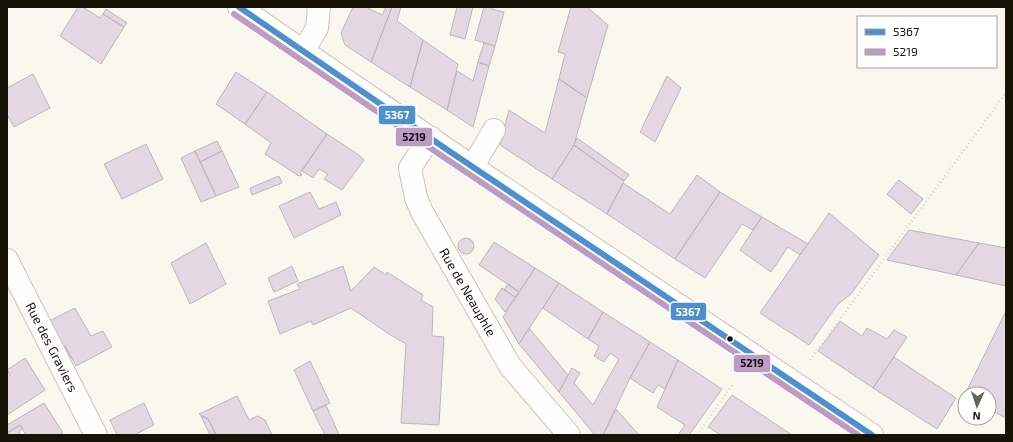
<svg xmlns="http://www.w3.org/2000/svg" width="1013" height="442" font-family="'Exo 2',sans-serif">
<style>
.building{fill:#e3d8e1;stroke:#bcb7b9}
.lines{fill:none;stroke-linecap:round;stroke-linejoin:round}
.minor-casing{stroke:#c9c5bc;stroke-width:24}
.major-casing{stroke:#c9c5bc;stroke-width:24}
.path{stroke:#d7d6d3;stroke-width:2.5;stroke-dasharray:1 3;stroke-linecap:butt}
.minor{stroke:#fefefd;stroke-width:22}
.major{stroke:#fefefd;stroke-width:22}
.bus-1-casing{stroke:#fff;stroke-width:9}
.bus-2-casing{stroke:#fff;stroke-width:9}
.bus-1{stroke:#4d90cd;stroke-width:6}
.bus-2{stroke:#bc9cc3;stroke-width:6}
.bus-dot{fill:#181307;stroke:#fff;stroke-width:1.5}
.labels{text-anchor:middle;stroke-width:3.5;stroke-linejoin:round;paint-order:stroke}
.street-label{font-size:13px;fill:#181307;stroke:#fff}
.line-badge{stroke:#fff;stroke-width:1.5}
.badge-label{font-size:11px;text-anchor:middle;font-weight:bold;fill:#fff}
.pale-badge-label{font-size:11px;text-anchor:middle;font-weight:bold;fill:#111}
</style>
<rect width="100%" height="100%" fill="#faf7ef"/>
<!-- building -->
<path class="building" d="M 78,7 L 83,7 L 100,18 L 103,14 L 124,27 L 101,64 L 60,36 Z
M 353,7 L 366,7 L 382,15 L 386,7 L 392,7 L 371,62 L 345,45 L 341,33 Z
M 392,7 L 401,7 L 397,21 L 423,40 L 410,87 L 371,62 Z
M 457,7 L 473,7 L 465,39 L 450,35 Z
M 484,7 L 493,7 L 492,9 L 504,12 L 495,46 L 475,40 Z
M 571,7 L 587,7 L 608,25 L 587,98 L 559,79 L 565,54 L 558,52 Z
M 106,9 L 127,23 L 124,27 L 103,14 Z
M 423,40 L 458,64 L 447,110 L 410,87 Z
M 484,43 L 495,46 L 489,66 L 478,62 Z
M 478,62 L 489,66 L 473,127 L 447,110 L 457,71 L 473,81 Z
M 236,72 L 267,92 L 245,124 L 216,104 Z
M 33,74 L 50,108 L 14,127 L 7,115 L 7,88 Z
M 667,76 L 681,88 L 655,142 L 640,132 Z
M 559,79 L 587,98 L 574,145 L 552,179 L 500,145 L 509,110 L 545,133 Z
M 267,92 L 327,134 L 300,173 L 302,175 L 299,176 L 265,154 L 271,143 L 245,124 Z
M 327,134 L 359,155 L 364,160 L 342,190 L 324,179 L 328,174 L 319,169 L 313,178 L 302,171 Z
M 577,138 L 629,175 L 624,181 L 574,145 Z
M 217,141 L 222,151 L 200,162 L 195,151 Z
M 146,144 L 163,179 L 122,199 L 104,164 Z
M 574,145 L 624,181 L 607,214 L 552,179 Z
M 195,151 L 216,196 L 201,202 L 181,158 Z
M 222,151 L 239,187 L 216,196 L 200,162 Z
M 697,175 L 720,192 L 675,259 L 607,214 L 623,183 L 670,214 Z
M 279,176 L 282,183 L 252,195 L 250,188 Z
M 899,180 L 923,199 L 911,214 L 887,194 Z
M 310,192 L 319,209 L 336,202 L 341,215 L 294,238 L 279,206 Z
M 720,192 L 762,217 L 753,230 L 742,224 L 705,278 L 675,259 Z
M 829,213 L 879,255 L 851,294 L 838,304 L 809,345 L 760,313 Z
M 762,217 L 808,244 L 800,255 L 788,247 L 771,272 L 740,250 Z
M 909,230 L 979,243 L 956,275 L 887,260 Z
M458 246a8 8 0 1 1 16 0a8 8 0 1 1-16 0Z
M 494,242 L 535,268 L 519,292 L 479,265 Z
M 206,243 L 226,284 L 190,304 L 171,263 Z
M 979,243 L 1006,248 L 1006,286 L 956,275 Z
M 292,266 L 298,281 L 274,292 L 268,278 Z
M 343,266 L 351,291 L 374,267 L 386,275 L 387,272 L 423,295 L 421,300 L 433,307 L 432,336 L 444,337 L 439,425 L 401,423 L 406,344 L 389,334 L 351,308 L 313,325 L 311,321 L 280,334 L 268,301 L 300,289 L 297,284 Z
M 535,268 L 559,283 L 519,344 L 503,317 Z
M 559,283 L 603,312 L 588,339 L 543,308 Z
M 508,284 L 519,292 L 515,297 L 504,290 Z
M 502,288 L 515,297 L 505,312 L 495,299 Z
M 75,308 L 91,336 L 103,331 L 112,347 L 76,366 L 65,346 L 61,348 L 47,322 Z
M 1006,311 L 1006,418 L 989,409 L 989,394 L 965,394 Z
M 603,312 L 650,342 L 630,378 L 603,435 L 595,435 L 559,392 L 572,368 L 580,373 L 574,383 L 593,405 L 619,359 L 610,353 L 604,362 L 594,356 L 599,346 L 588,339 Z
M 840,321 L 862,336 L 867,328 L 887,339 L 894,330 L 907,337 L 873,388 L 818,351 Z
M 529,328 L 568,375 L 559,392 L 519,344 Z
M 650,342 L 678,360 L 665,389 L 658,385 L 653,393 L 630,378 Z
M 65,346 L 71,357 L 67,359 L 61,348 Z
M 894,357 L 956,398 L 937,429 L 873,388 Z
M 25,358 L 45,390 L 7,415 L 7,377 L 10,375 L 7,370 Z
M 678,360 L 722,389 L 689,435 L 678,435 L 685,425 L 657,407 Z
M 310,361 L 330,403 L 313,411 L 294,370 Z
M 732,395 L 792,435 L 721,435 L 708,427 Z
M 237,396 L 249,420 L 258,416 L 265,420 L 272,435 L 216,435 L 208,419 L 199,414 Z
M 44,403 L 63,433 L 59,435 L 26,435 L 20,425 L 7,433 L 7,425 Z
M 144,403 L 154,425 L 134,435 L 117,435 L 110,420 Z
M 326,405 L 339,435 L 325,435 L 313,411 Z
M 616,409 L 639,435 L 603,435 Z
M 201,416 L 208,419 L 216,435 L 210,435 Z
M 20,425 L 23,429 L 19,431 L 20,435 L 7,435 L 7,433 Z"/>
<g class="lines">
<!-- minor casing -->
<g class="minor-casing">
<path id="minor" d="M 304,50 L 317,28 L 319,7
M 430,137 L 410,168 L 416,198 L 422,212 L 510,366 L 569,435
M 473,166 L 494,130
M 7,260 L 96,435"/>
</g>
<!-- major casing -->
<g class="major-casing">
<path id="major" d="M 239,7 L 449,151 L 872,435"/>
</g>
<!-- path -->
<path class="path" d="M 810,360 L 1006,93
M 697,435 L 733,384"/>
<!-- minor -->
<use href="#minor" class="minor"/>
<!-- major -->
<use href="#major" class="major"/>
<!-- bus-1 casing -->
<g class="bus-1-casing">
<path id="bus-1" d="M 239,7 L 449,151 L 872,435"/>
</g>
<!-- bus-2 casing -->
<g class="bus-2-casing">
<path id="bus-2" d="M 234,14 L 445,158 L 858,435"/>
</g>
<!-- bus-1 -->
<use href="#bus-1" class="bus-1"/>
<!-- bus-2 -->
<use href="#bus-2" class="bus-2"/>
</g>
<!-- markers -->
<circle class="bus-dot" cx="730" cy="339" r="3.5"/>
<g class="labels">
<!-- street labels -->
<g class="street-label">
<text transform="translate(468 292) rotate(60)" y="5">Rue de Neauphle</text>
<text transform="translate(52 347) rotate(63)" y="5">Rue des Graviers</text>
</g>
</g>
<g class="line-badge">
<rect x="378" y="105" width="38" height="20" rx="4" fill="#4d90cd"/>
<rect x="395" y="127" width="38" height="20" rx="4" fill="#bc9cc3"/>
<rect x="670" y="302" width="37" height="19" rx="4" fill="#4d90cd"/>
<rect x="733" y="354" width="38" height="19" rx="4" fill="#bc9cc3"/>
</g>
<g class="badge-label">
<text x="397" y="119">5367</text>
<text x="688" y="316">5367</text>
</g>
<g class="pale-badge-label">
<text x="414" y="141">5219</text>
<text x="752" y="367">5219</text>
</g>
<!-- border -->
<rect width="1013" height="442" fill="none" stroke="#181307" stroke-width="16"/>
<!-- legend -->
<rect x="857" y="16" width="140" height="52" fill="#ffffff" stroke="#a3a19c"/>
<rect x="865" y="29" width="20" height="6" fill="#4d90cd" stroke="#a3a19c"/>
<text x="893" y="36" font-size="12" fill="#181307">5367</text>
<rect x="865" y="49" width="20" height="6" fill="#bc9cc3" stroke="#a3a19c"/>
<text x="893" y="56" font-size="12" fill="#181307">5219</text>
<!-- north arrow -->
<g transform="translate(977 406) rotate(183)"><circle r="19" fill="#ffffff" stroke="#a3a19c"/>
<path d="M0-3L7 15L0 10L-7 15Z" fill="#676358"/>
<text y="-6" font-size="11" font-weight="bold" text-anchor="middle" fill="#181307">N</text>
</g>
</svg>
